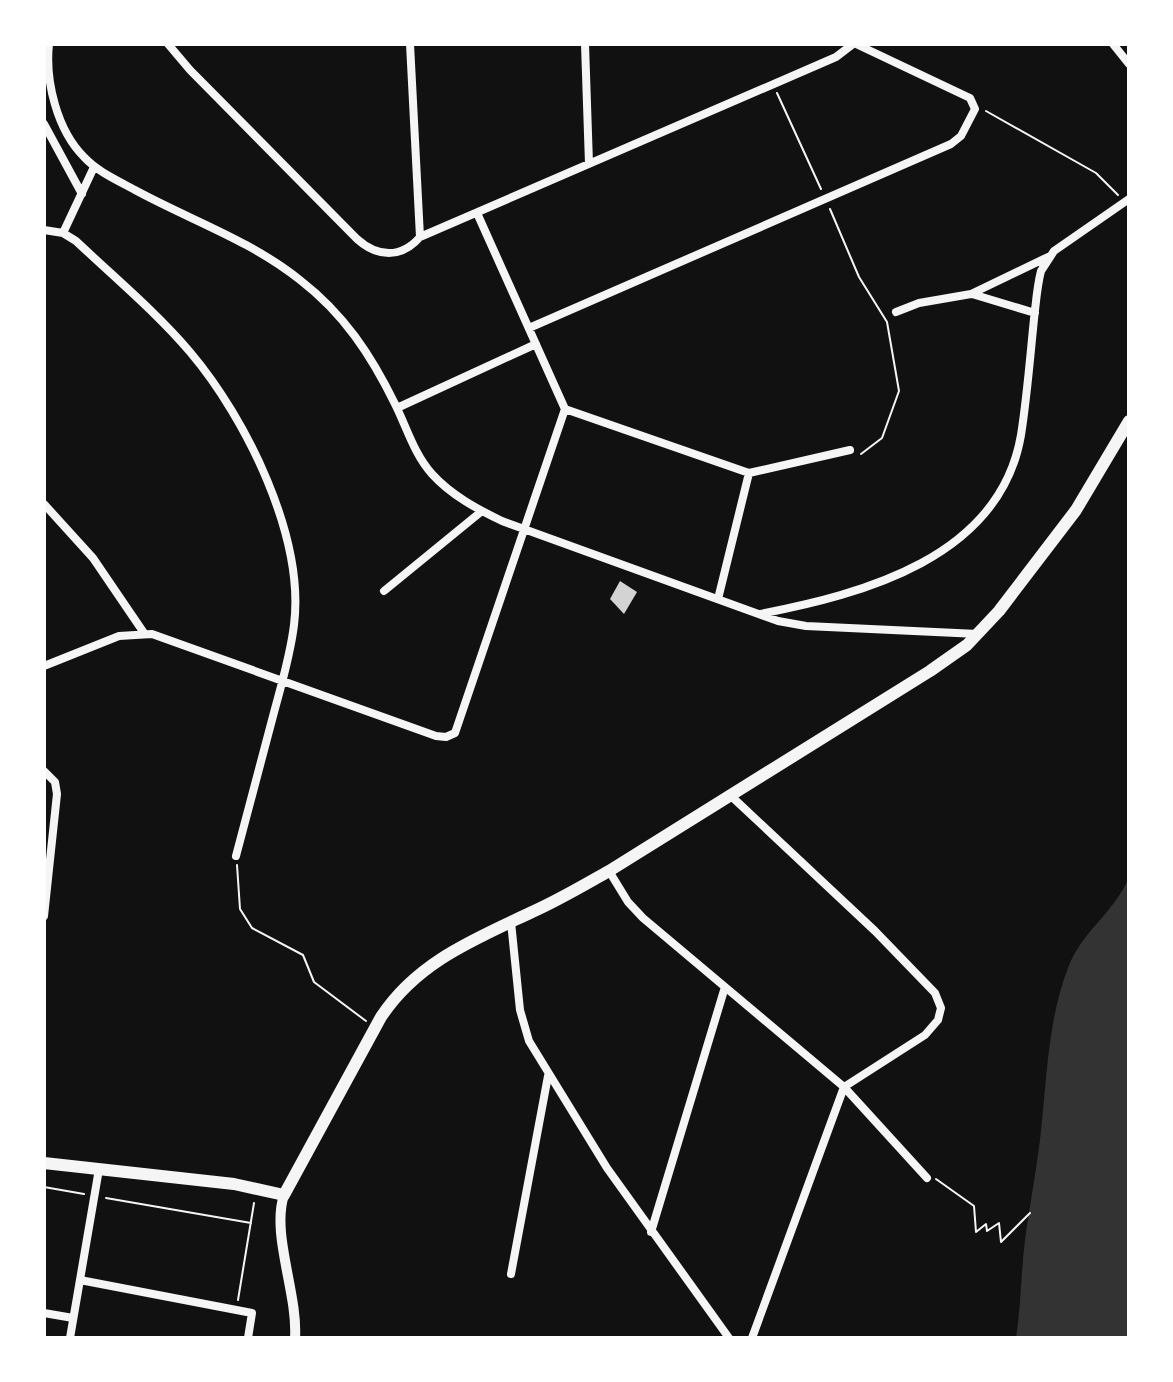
<svg xmlns="http://www.w3.org/2000/svg" width="1173" height="1382" font-family="Rubik,sans-serif">
<style>
.water{fill:#333}
.building{fill:#d3d3d3}
.lines{fill:none;stroke-linecap:round;stroke-linejoin:round}
.path{stroke:#f5f5f5;stroke-width:2}
.minor{stroke:#f5f5f5;stroke-width:8}
.tertiary{stroke:#f5f5f5;stroke-width:10}
.secondary{stroke:#f5f5f5;stroke-width:12}
</style>
<rect width="100%" height="100%" fill="#111"/>
<!-- water -->
<path class="water" d="M 1129,877 L 1129,1338 L 1016,1338 C 1021,1305 1021,1272 1025,1240 C 1030,1204 1037,1167 1041,1131 C 1047,1076 1048,1020 1068,968 C 1081,932 1115,912 1129,877 Z"/>
<!-- building -->
<path class="building" d="M 620,581 L 637,592 L 624,614 L 610,599 Z"/>
<g class="lines">
<!-- path -->
<path class="path" d="M 777,93 L 821,189
M 986,111 L 1096,173 L 1118,195
M 830,209 L 859,277 L 887,322 L 899,391 L 882,438 L 861,454
M 237,865 L 240,909 L 252,928 L 303,955 L 314,982 L 366,1021
M 936,1179 L 974,1206 L 976,1232 L 986,1224 L 987,1231 L 999,1223 L 1001,1242 L 1030,1213
M 44,1187 L 84,1194
M 106,1198 L 251,1223
M 238,1300 L 254,1203"/>
<!-- minor -->
<path class="minor" d="M 49,44 C 45,81 57,130 84,157 C 98,172 117,180 135,190 C 190,220 250,240 300,280 C 344,314 371,355 395,404 C 407,428 414,454 432,474 C 451,495 477,509 502,521 L 778,621 L 806,626 L 978,634
M 168,44 L 190,70 L 357,239 C 377,257 401,259 420,237 L 836,57 L 853,44
M 410,44 L 420,237
M 585,44 L 589,164
M 1113,44 L 1129,64
M 44,124 L 82,194
M 44,230 L 63,233 L 76,241 C 114,277 156,312 190,352 C 246,418 305,537 294,625 C 290,658 280,689 272,720 C 260,766 248,811 236,856
M 63,233 L 94,167
M 972,294 L 1035,313
M 896,312 L 919,303 L 971,294 L 1048,257
M 529,328 L 951,144 L 961,136 L 975,109 L 970,98 L 856,44
M 397,408 L 536,344
M 565,409 L 749,473 L 850,450
M 44,504 L 93,558 L 144,633
M 384,591 L 482,511
M 718,599 L 749,473
M 760,614 C 863,594 1000,558 1021,435 C 1027,397 1030,358 1034,319 C 1036,303 1037,286 1041,271 L 1054,251 L 1129,199
M 44,666 L 119,636 L 152,634 L 436,736 L 446,737 L 455,733 L 565,409 L 477,213
M 44,771 L 55,782 L 57,794 L 44,916
M 730,795 L 875,931 L 935,993 L 941,1008 L 938,1020 L 925,1035 L 844,1087 L 752,1338
M 609,871 L 628,902 L 643,918 L 844,1087 L 927,1178
M 511,922 L 520,1010 L 529,1041 L 607,1168 L 729,1338
M 651,1232 L 725,987
M 511,1274 L 548,1076
M 80,1280 L 252,1313 L 248,1338
M 44,1313 L 73,1318
M 70,1338 L 99,1169"/>
<!-- tertiary -->
<path class="tertiary" d="M 284,1195 C 271,1234 298,1294 295,1338"/>
<!-- secondary -->
<path class="secondary" d="M 44,1163 L 234,1184 L 284,1195 L 381,1017 C 417,962 475,939 532,912 C 559,900 584,885 609,871 L 930,671 L 967,645 L 999,611 L 1076,510 L 1129,421"/>
</g>
<!-- border -->
<rect width="1173" height="1382" fill="none" stroke="#ffffff" stroke-width="92"/>
</svg>
